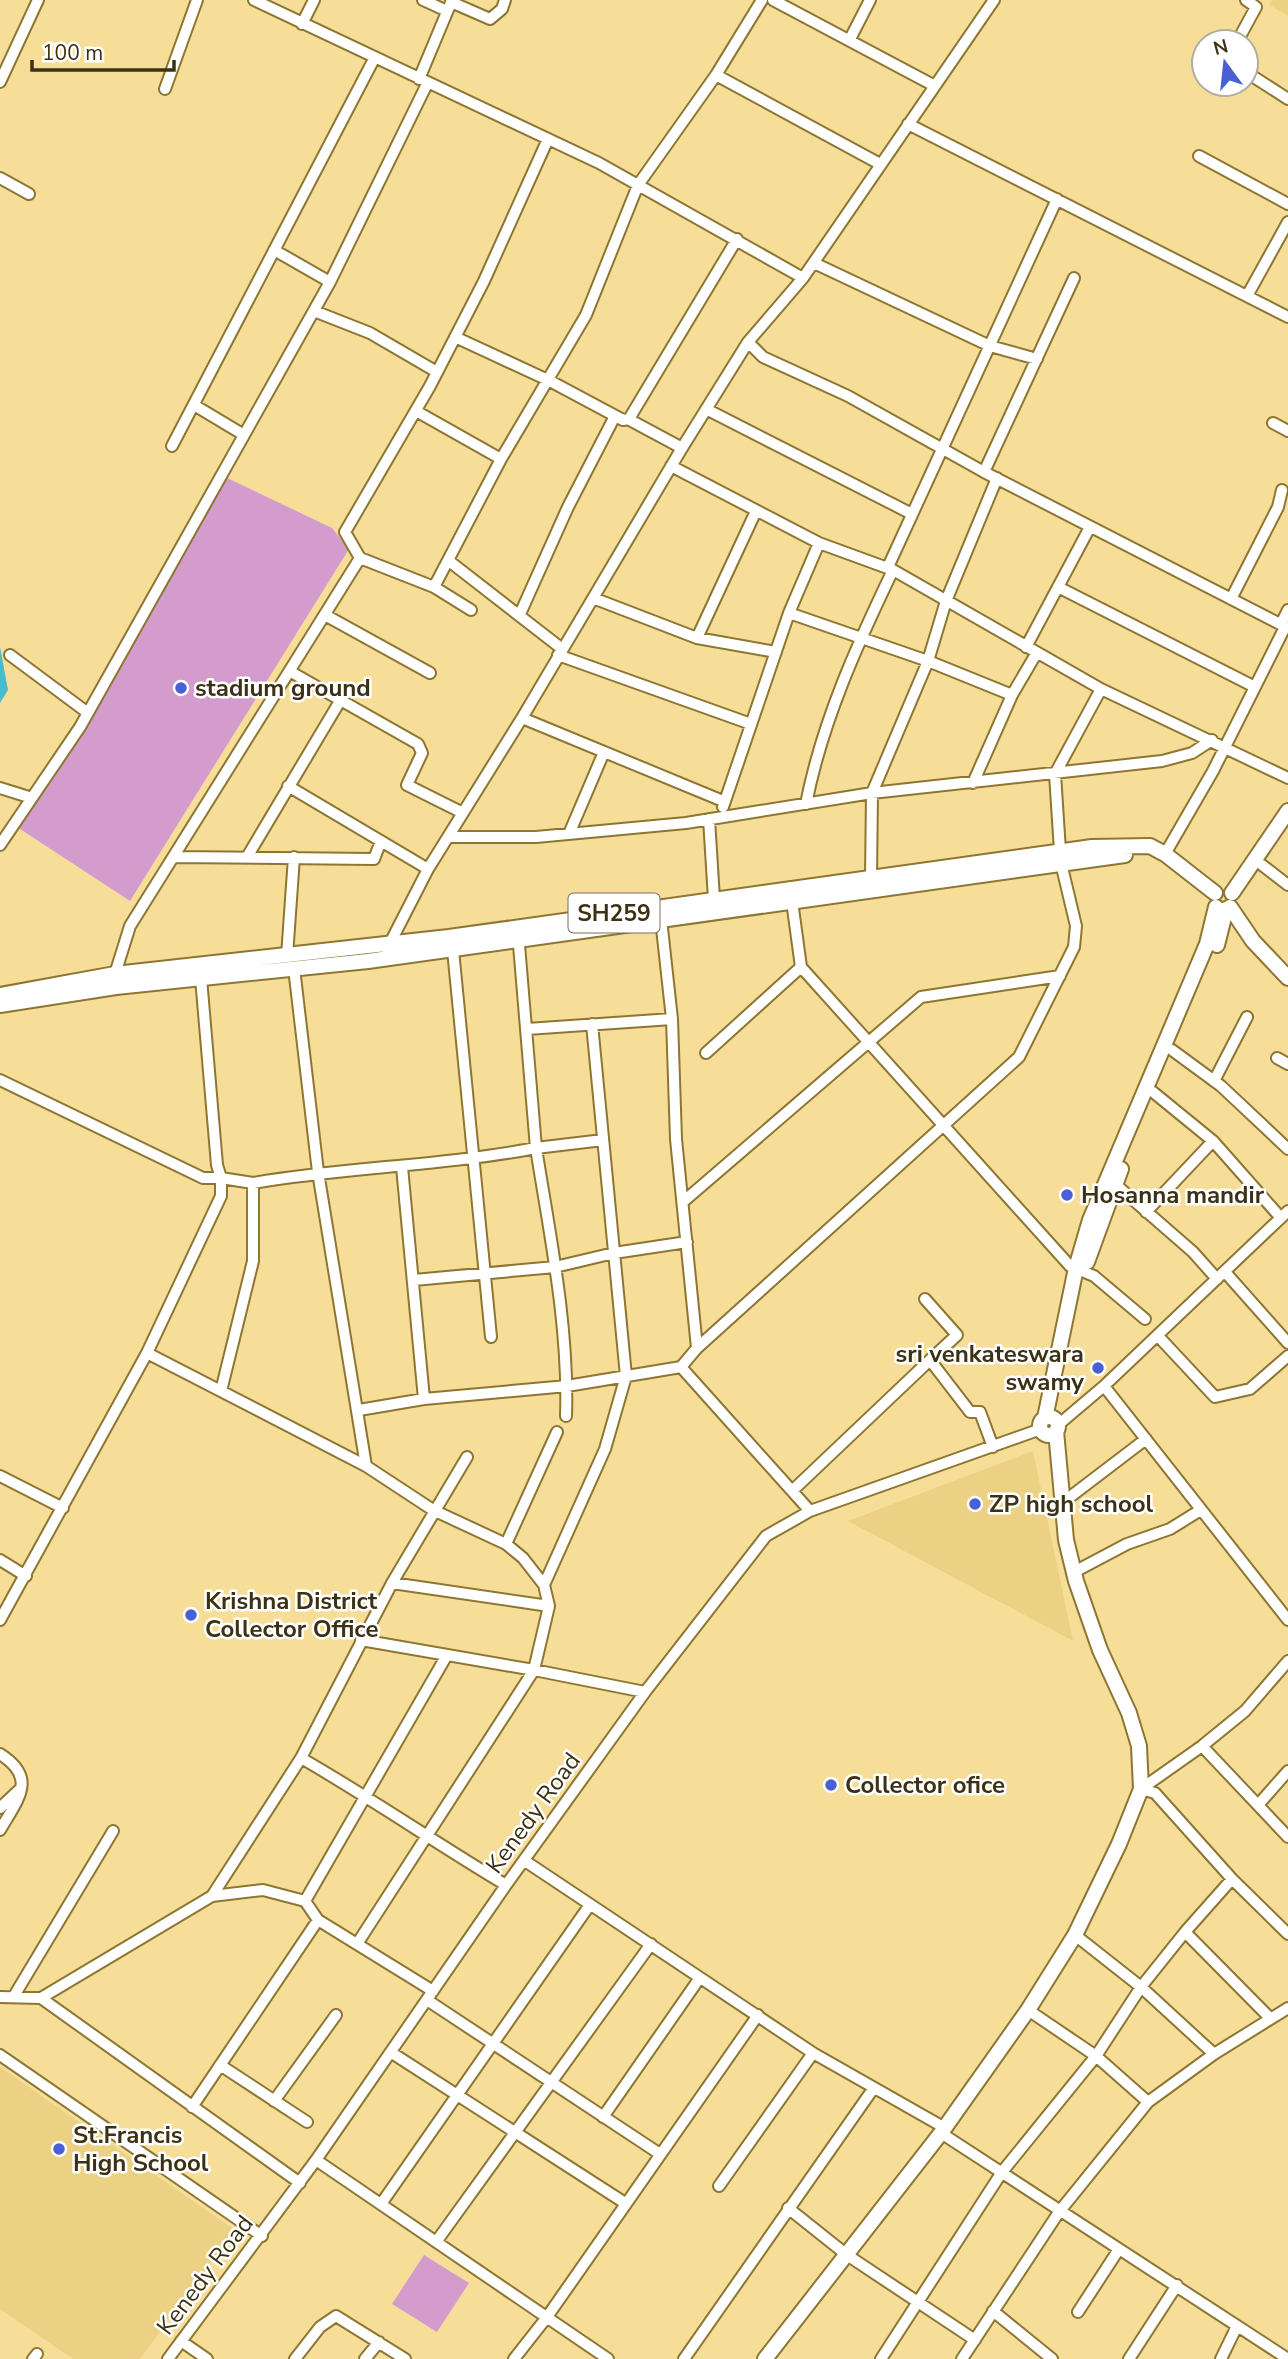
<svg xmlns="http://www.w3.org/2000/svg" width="1288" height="2359" font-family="'Nunito Sans',sans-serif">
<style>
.built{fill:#ecd184}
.green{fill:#d49ccd}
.water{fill:#48bccf}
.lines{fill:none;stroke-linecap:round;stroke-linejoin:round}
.minor-casing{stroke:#8d7632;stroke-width:14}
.major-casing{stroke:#8d7632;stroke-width:18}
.minor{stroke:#fff;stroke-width:10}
.major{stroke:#fff;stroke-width:14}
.poi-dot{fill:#4960d4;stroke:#fff;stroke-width:2.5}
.labels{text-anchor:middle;stroke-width:5;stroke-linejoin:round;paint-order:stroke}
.shield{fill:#fff;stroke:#766f5b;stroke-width:2}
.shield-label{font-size:23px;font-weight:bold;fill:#3b3115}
.poi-label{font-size:24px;font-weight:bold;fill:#3b3115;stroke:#fff;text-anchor:start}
.street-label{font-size:24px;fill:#3b3115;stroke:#fff}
</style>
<rect width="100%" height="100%" fill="#f6de99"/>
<!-- built -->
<path class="built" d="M 1272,0 L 1288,0 L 1288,16 L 1269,5 Z
M 1033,1451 L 1073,1641 L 848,1521 Z
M 0,2067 L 235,2230 L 140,2359 L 73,2359 L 0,2309 Z"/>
<!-- green -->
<path class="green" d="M 223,476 L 332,528 L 349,549 L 130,901 L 17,827 Z
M 424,2255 L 469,2283 L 437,2332 L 392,2304 Z"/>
<!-- water -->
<path class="water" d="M 0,647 L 8,690 L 0,703 Z"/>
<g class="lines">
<!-- minor casing -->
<g class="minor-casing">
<path id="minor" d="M 254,0 L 599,163 L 803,278 L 748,342 L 682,448 L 522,718 L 428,869 L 387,949
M 423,0 L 447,11
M 773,0 L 933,85
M 451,2 L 490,19 L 502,9 L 505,0
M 302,24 L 314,0
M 850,39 L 870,0
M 1237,42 L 1256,7 L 1246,0
M 1246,72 L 1288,99
M 716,75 L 880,164
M 419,79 L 452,0
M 0,82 L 38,0
M 165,89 L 197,0
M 908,124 L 1288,317
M 1199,156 L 1288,204
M 0,178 L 29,194
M 274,250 L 330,282
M 814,263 L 990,346 L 1037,359
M 803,278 L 994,0
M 1247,296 L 1288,222
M 314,311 L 370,333 L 437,372
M 455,337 L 550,381 L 623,420 L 629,419 L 737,239
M 748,342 L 763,357 L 848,396 L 984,472 L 1288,628
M 194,405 L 244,435
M 706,409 L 912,514
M 416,411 L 501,459
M 628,419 L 682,448
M 1273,423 L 1288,431
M 172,446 L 374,59
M 671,466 L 819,543 L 893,570 L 1101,689 L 1288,778
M 984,472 L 1074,278
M 819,543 L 789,613 L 928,661 L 1012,695
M 360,558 L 434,587 L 501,459 L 586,315 L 638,185 L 716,75 L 762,0
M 449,561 L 561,648
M 888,567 L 1057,199
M 434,587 L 471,610
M 1058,587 L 1253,686
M 593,598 L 697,638 L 776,652
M 1231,599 L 1278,507 L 1282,490
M 520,614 L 568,507 L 615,416
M 325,615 L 430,673
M 1281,624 L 1288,610
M 697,638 L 756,511
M 1026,647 L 1090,527
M 10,655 L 88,713
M 558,655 L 751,724
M 291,672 L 418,744 L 422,753 L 407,785 L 463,813
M 522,718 L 723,801
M 973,783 L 1012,695 L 1036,654
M 288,786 L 428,869
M 0,788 L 32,798
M 806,804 C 822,722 857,645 893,570
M 723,807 L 789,613
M 709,819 L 714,899
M 569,834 L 604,752
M 449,837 L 536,837 L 686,823 L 872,793 L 1162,761 L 1192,753 L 1212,740
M 0,845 L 80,727 L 330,282 L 427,84
M 1060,851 L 1055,774 L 1101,689
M 1165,854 L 1213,771 L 1285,627
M 174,857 L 374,859 L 381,841
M 247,857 L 340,701
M 1262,865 L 1288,885
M 871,878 L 872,793 L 928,661 L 946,601 L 997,478
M 792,901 L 801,967 L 1070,1266 L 1094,1276 L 1145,1319
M 453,950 L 491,1337
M 287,956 L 294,857
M 294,968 L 318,1172 L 366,1466
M 115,974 L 130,926 L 360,558 L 345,532 L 430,386 L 484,281 L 548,139
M 201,978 L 217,1165 L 221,1178 L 253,1183 L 253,1261 L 221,1391
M 527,1029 L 672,1019 L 661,919
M 1172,1050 L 1221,1086 L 1288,1149
M 706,1053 L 801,967
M 1277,1058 L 1288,1064
M 0,1080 L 203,1178 L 221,1178 L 221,1196 L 147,1353 L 0,1620
M 1214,1081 L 1247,1017
M 1153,1092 L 1213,1141 L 1281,1218
M 402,1167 L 424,1399
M 253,1183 C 347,1167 442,1166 536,1148 L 518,933
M 1115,1184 L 1193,1252 L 1217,1279
M 684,1201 L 921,997 L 1060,976
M 1146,1212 L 1213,1141
M 1225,1272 L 1288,1343
M 414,1280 L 555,1267 L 614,1253 L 687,1242
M 925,1299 L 957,1335 L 930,1360 L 970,1412 L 980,1412 L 993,1447
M 1158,1336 L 1215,1397 L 1250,1389 L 1288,1356
M 697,1348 L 1019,1057 L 1074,947 L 1076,926 L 1061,863
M 147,1353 L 366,1466 L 433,1510 L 506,1544 L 523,1558 L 544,1585 L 549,1606 L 534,1670 L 645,1692
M 681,1367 L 810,1511
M 1104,1386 L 1288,1620
M 359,1410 L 424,1399 L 567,1386 L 681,1367 L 697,1348 L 676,1139 L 672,1019
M 566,1416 C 569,1327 550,1236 536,1148 L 603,1140
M 1058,1425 L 1104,1386 L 1288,1211
M 0,1476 L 63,1508
M 792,1491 L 930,1360
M 1062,1503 L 1146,1439
M 506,1544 L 557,1432
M 0,1560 L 26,1576
M 1074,1572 L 1127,1544 L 1170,1529 L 1199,1511
M 392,1583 L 549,1606
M 544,1585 L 605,1449 L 626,1376 L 592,1024
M 1202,1746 L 1288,1837
M 0,1754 C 38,1778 18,1799 0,1830
M 301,1758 C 371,1798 437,1844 506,1885
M 1141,1789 L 1155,1793 L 1232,1879 L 1288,1934
M 1141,1789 L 1202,1746 L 1245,1711 L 1288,1661
M 1258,1805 L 1288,1771
M 0,1808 L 20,1789
M 525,1861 L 813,2053 L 945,2128
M 1232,1879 L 1185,1932 L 1270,2018
M 212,1896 L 301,1758 L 392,1583 L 467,1457
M 305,1901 L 447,1655
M 1075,1935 L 1141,1987 L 1185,1932
M 357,1944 L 534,1670 L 361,1640
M 14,1996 L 113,1831
M 0,1997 L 41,1998 L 212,1896 L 263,1890 L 305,1901 L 318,1920 L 433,1991
M 41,1998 L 300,2183
M 427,2000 L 660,2154
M 1028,2010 L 1096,2056 L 1141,1987 L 1214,2054
M 392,2053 L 625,2203
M 0,2055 L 262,2236
M 220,2065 L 307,2122
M 274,2101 L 336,2015
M 192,2107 L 318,1920
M 603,2117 L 699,1979
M 941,2133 L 1288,2359
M 316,2160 L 608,2359
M 719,2186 L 813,2053
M 381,2204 L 589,1906
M 788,2208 L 847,2255 L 975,2340
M 436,2242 L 651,1944
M 993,2311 L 1052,2359
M 1078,2312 L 1119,2249
M 181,2341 L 207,2359
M 33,2359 L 37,2354
M 168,2359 L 316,2160 L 506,1885 L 645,1692 L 766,1536 L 810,1511 L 1041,1429
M 295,2359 L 320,2327 L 336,2316 L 405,2359
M 365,2359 L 379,2342
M 514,2359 L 547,2317 L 758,2015
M 684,2359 L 873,2089
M 881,2359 L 1002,2172 L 1096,2056 L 1148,2102
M 962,2359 L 1059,2212 L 1148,2102 L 1214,2054 L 1288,2008
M 1129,2359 L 1177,2285
M 1221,2359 L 1237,2326"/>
</g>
<!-- major casing -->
<g class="major-casing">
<path id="major" d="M 1232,893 L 1288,811
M 1230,907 L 1253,941 L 1288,978
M 1217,945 L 1226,909
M 0,995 L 115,974 L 449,937 L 1092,847 L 1150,846 L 1165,854 L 1215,893
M 0,1005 L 116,987 L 368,961 L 1125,855
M 1087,1262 L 1121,1169
M1040 1426a9 9 0 1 1 18 0a9 9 0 1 1-18 0Z
M 1045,1418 L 1076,1268 L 1090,1220 L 1207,944 L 1216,907
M 765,2359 L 941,2133 L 1028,2010 L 1075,1935 L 1119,1844 L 1141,1789 L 1139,1746 L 1129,1713 L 1100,1650 L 1076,1581 L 1066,1540 L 1056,1431"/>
</g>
<!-- minor -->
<use href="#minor" class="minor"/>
<!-- major -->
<use href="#major" class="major"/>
</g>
<!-- markers -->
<g class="poi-dot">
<circle cx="181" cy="688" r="7"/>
<circle cx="1067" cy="1195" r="7"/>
<circle cx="1098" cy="1368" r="7"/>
<circle cx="975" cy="1504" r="7"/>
<circle cx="191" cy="1615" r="7"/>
<circle cx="831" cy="1785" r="7"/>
<circle cx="59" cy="2149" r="7"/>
</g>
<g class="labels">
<!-- shield labels -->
<rect class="shield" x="568.5" y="893.5" width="91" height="39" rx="5"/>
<g class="shield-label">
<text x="614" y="921">SH259</text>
</g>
<!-- poi labels -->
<g class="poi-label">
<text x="195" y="696">stadium ground</text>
<text x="1081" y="1203">Hosanna mandir</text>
<text x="1084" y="1362" text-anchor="end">sri venkateswara<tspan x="1084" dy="28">swamy</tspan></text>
<text x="989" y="1512">ZP high school</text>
<text x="205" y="1609">Krishna District<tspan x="205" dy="28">Collector Office</tspan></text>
<text x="845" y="1793">Collector ofice</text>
<text x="73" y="2143">St.Francis<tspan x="73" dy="28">High School</tspan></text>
</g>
<!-- street labels -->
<g class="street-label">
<text transform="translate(533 1813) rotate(-54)" y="8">Kenedy Road</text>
<text transform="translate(205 2275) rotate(-53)" y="8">Kenedy Road</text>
</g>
</g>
<!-- north arrow -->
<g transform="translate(1225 63) rotate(345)"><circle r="33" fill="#ffffff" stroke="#b1ada1" stroke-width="2"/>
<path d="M0-5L12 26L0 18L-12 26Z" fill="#4960d4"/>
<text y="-10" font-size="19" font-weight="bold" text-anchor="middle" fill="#3b3115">N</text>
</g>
<!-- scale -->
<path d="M32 60v10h142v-10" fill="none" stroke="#3b3115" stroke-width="3.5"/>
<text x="42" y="60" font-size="21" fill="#3b3115" stroke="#ffffff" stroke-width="5" paint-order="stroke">100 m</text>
</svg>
